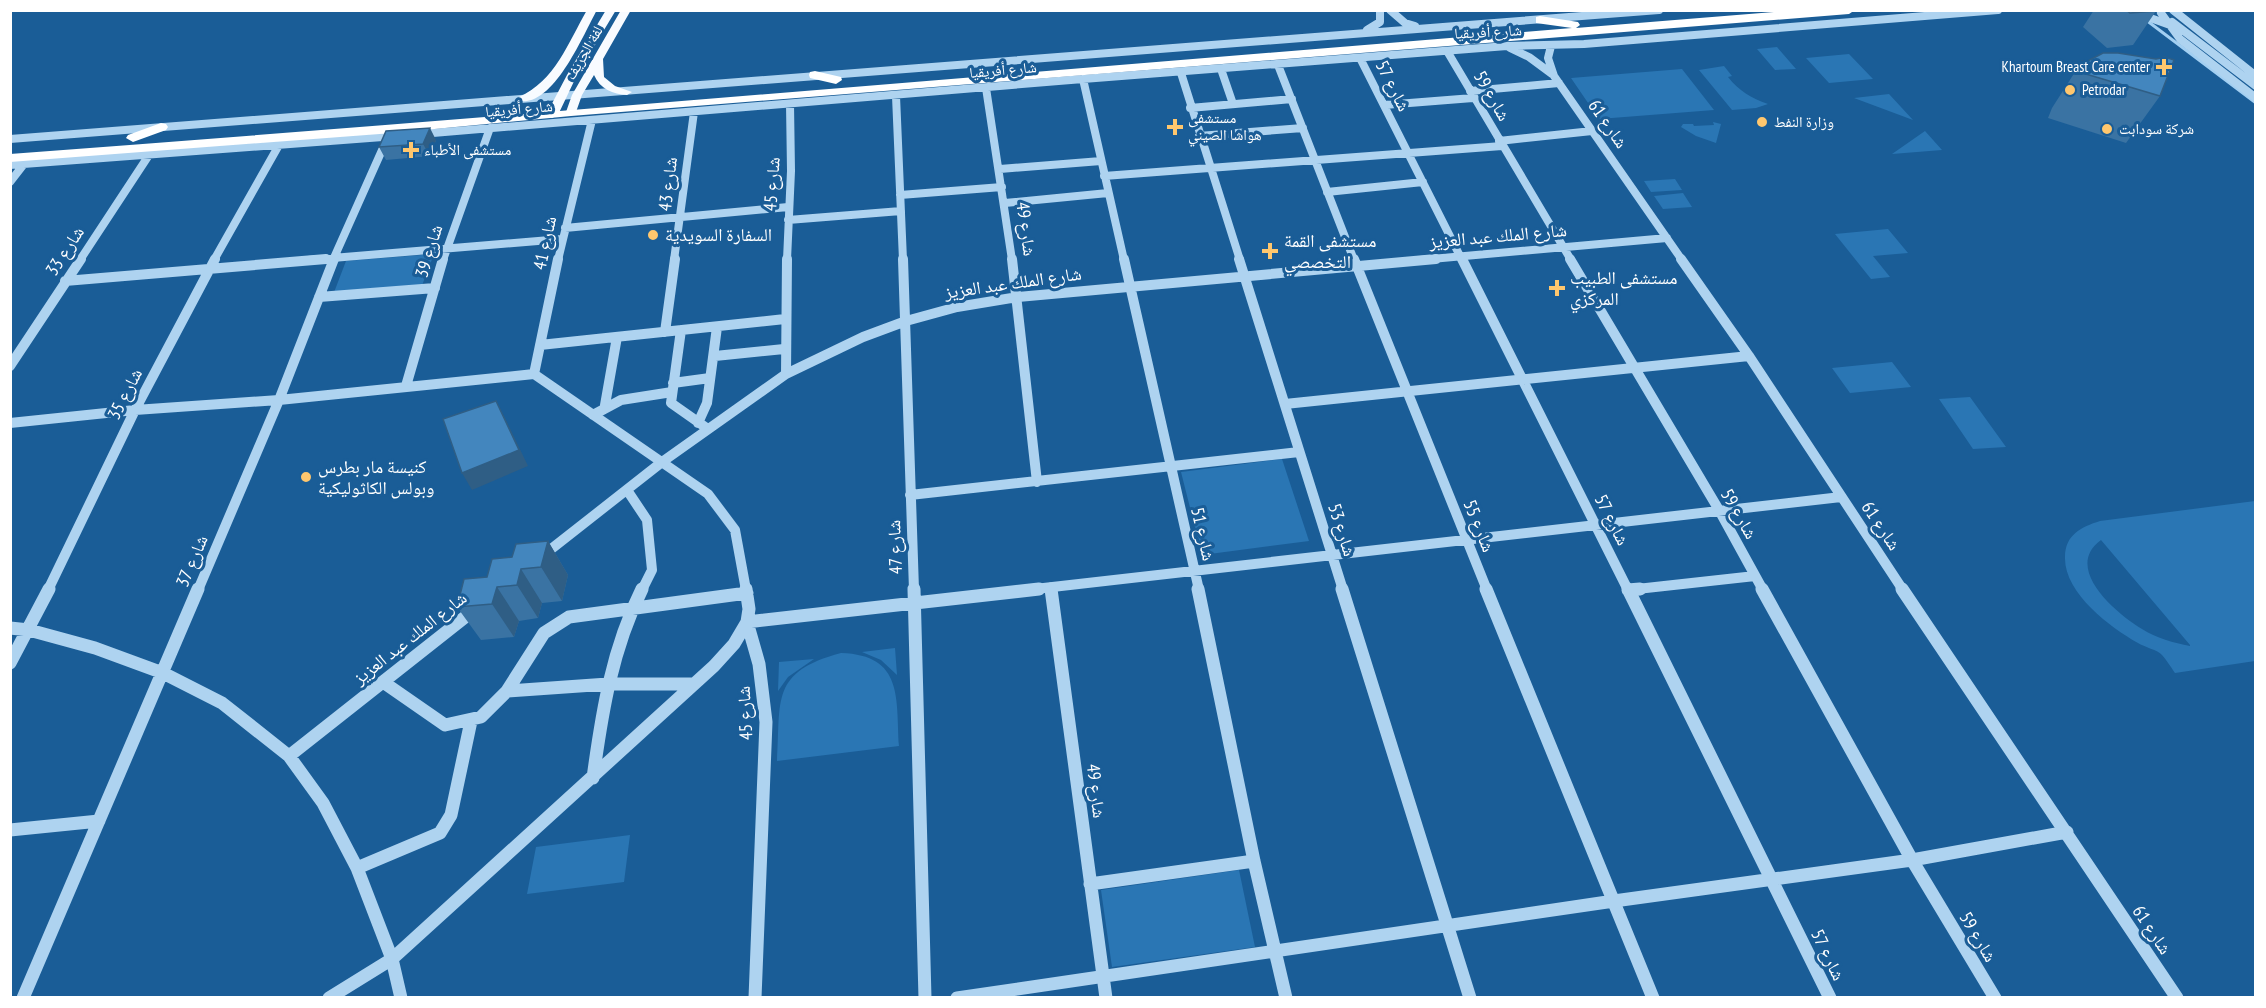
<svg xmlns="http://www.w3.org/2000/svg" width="2266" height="1008" font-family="'PT Sans Narrow','Noto Naskh Arabic',sans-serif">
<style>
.green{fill:#2a76b4;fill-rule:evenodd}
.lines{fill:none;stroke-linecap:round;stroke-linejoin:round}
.stream{stroke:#a2cff2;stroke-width:3}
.minor-far2{stroke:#aed3f0;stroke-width:8}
.minor-far1{stroke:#aed3f0;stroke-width:10}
.minor{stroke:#aed3f0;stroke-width:13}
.major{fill:#f8fbff;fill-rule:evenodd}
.highway{fill:#fff;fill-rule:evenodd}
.wall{fill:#3a73a3}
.shaded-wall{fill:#2f5e85}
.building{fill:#4386be;stroke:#2f5e85;stroke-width:1.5}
.poi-dot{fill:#ffc76e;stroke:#1a5d97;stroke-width:2}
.labels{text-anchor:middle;stroke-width:6;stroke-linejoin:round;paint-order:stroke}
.far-street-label{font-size:15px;fill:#fff;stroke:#1a5d97}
.far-poi-label{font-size:15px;fill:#fff;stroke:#1a5d97;text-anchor:start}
.street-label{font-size:18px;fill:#fff;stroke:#1a5d97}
.poi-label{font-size:18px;fill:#fff;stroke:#1a5d97;text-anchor:start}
</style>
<rect width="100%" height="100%" fill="#1a5d97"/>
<!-- green -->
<path class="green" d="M 1777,47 L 1796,69 L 1775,70 L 1757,49 Z
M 1849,54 L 1873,79 L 1829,83 L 1806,58 Z
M 1724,66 L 1732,76 L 1728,77 C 1739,91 1751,98 1768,104 L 1756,108 L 1732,110 L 1699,70 Z
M 1682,69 L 1714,110 L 1599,119 L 1571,78 Z
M 1889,94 L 1913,120 L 1854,98 Z
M 1713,122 L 1721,124 L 1716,143 L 1696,136 L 1681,127 L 1683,124 L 1693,124 L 1694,126 L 1714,125 Z
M 1925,131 L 1942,150 L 1892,154 Z
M 1675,179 L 1682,190 L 1651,192 L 1644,181 Z
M 1683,193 L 1692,207 L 1663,209 L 1654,196 Z
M 1888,229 L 1908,253 L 1873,256 L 1890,277 L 1871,279 L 1835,234 Z
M 434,254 L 421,288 L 333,295 L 346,261 Z
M 1892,362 L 1911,387 L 1850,393 L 1832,368 Z
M 1970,397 L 2006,447 L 1973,449 L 1939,399 Z
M 1282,459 L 1309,541 L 1202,555 L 1181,472 Z
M 2255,501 L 2255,661 L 2175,673 C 2171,667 2165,658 2162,655 C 2158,650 2144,647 2138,643 C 2110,627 2064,593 2065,557 C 2065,535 2081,527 2100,521 ZM 2101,540 L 2190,645 L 2190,646 C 2174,643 2156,638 2142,629 C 2117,614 2062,568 2101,540 Z
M 895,648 L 897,675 L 881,660 L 862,652 Z
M 841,653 C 904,655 896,699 899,746 L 777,761 C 781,700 770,672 841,653 Z
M 814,659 L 788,677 L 778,691 L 779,662 Z
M 630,835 L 624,882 L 527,894 L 536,847 Z
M 1239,870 L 1255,947 L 1112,967 L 1101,890 Z"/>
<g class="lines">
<!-- stream -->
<path class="stream" d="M 2146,20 L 2256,103"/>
<!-- minor-far2 -->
<path class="minor-far2" d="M 1390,10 L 1405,23 L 1415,26
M 2128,10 L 2170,25
M 2173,10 L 2256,76
M 2161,13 L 2180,39 L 2256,98
M 2172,22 L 2256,86
M 1367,30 L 1380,22 L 1380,10
M 1551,46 L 1548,58 L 1554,76 L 1682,260
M 1510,48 L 1529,57 L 1552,74
M 1447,51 L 1571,260
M 1360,58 L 1462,260
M 1278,65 L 1354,260
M 1221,69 L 1233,104
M 1181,73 L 1240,260
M 1083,79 L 1124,260
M 986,88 L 1012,260
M 1470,91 L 1559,83
M 896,96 L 903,260
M 1384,105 L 1473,98
M 1190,108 L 1292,99
M 421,134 L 1083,79 L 1507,46 L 1584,44 L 1998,10
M 1199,136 L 1303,128
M 10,139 L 1659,10
M 1499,141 L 1592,131
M 10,165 L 396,136
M 1000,169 L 1101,161
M 1104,176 L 1502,146
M 10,182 L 24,164
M 1327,192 L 1423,182
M 900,195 L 1002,187
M 1005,203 L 1108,193
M 788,220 L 901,211
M 565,228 L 788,207
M 80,260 L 149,155
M 214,260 L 279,145
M 308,260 L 562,239
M 333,260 L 387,139
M 443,260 L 490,128
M 558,260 L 592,120
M 674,260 L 694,112
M 787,260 L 791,171 L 790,104
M 1420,260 L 1667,238"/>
<!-- minor-far1 -->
<path class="minor-far1" d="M 903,259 L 914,590
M 1012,259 L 1037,482
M 1124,259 L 1199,590
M 1239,259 L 1343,590
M 1354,259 L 1487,590
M 1462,259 L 1628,590
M 1570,259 L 1719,510 L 1763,590
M 1681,259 L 1749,356 L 1903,590
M 65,281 L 326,259
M 319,297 L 435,288
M 681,330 L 671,403 L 708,429
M 665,332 L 675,259
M 540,345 L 785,319
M 715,356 L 784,349
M 10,366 L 81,259
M 534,374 L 558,259
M 786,374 L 787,259
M 673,383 L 710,378
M 406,386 L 443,259
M 1285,404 L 1749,356
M 605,405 L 617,337
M 593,415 L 621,400 L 672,392
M 10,423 L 135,410 L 279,400 L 534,374 L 708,494 L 735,530 L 746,590
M 698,423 L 707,403 L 717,327
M 627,490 L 647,520 L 652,570 L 642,590
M 910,495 L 1299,452
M 541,557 L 662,462 L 786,374 L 863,337 L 906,321 L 957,307 L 1018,297 L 1436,259
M 48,590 L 135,410 L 215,259
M 198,590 L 279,400 L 334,259
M 1026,590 L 1841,497
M 1628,590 L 1755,576"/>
<!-- minor -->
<path class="minor" d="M 746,589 L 749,609 L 747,622 L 759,664 L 766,722 L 755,998
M 914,589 L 925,998
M 1051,589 L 1106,998
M 1198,589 L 1254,861 L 1286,998
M 1342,589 L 1470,998
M 1486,589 L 1653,998
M 1628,589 L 1830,998
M 1762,589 L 1912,860 L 1995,998
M 1902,589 L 2177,998
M 1628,590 L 1640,589
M 10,628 L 29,630 L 95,648 L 163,673 L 222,703 L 289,756 L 323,803 L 357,868 L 392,959 L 401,998
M 10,663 L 49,589
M 383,682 L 445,725 L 481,717 L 507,691 L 544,633 L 569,617 L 747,593
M 507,691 L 608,684 L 694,684
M 289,756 L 474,610
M 593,778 C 602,712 612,649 642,589
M 10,830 L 99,821
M 357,868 L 440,833 L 451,815 L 471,721
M 1090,884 L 1254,861
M 23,998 L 198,589
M 329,998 L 392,959 L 714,666 L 734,644 L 747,622 L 1039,589
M 957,998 L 1614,901 L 1912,860 L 2067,832"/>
<!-- major -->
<path class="major" d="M 587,10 L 597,10 C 583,35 554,107 519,101 L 519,97 C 555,81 568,43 587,10 Z
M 606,10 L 616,10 L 577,75 L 558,115 L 552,118 L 548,117 L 546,115 L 567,75 Z
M 621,10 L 631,10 L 603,59 L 604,77 L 615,86 L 632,92 L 627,95 C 613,94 600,89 594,75 L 582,95 L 576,112 L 575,114 L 567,114 L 566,112 L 572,95 Z"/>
<!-- highway -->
<path class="highway" d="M 1798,10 L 1855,10 L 1849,14 L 571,116 L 393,133 L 10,162 L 10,154 C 531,115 1052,70 1572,28 L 1536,23 L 1536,17 L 1540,16 L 1578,22 L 1580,25 L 1576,28 Z
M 815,71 L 841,77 L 842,80 L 836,84 L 810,78 L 809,75 L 810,72 Z
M 161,123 L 166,124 L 168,127 L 166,130 L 133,142 L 126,138 L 128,135 Z"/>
</g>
<!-- wall -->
<path class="wall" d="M 2094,10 L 2156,11 L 2133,45 L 2107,48 L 2083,27 Z
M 2082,61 L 2160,96 L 2126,143 L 2048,118 L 2052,108 Z
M 436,140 L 430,156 L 386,160 L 379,147 Z
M 548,541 L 568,575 L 562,601 L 542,603 L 538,618 L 519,621 L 514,637 L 481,640 L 457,607 L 487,577 Z"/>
<!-- shaded-wall -->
<path class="shaded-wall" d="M 430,128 L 436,140 L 430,156 L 423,144 Z
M 496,401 L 505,418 L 528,466 L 472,490 L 462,473 Z
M 548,541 L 568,575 L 562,601 L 541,567 Z
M 521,569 L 542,603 L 538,618 L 517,585 Z
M 497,587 L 519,621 L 514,637 L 492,604 Z"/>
<!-- building -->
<path class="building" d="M 2126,10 L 2156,10 L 2156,11 L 2130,13 Z
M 2103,53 L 2118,53 L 2156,59 L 2165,57 L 2174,60 L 2160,96 L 2079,72 L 2082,61 L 2088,61 Z
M 430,128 L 423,144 L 379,147 L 386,131 Z
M 496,401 L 519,450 L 462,473 L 443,419 Z
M 548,541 L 541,567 L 521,569 L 517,585 L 497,587 L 492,604 L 457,607 L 464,579 L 487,577 L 492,559 L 512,557 L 516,544 Z"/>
<!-- markers -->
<g class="poi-dot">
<path d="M2161 58h6v6h6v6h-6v6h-6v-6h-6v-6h6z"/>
<circle cx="2070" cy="90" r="6"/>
<circle cx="1762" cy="122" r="6"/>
<path d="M1172 118h6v6h6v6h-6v6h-6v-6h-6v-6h6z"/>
<circle cx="2107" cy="129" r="6"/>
<path d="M408 141h6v6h6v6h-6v6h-6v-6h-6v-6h6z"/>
<circle cx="653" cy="235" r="6"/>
<path d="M1267 242h6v6h6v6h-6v6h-6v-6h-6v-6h6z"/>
<path d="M1554 279h6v6h6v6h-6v6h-6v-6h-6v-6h6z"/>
<circle cx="306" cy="477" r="6"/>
</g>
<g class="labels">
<!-- far-street labels -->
<g class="far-street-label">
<text transform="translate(1488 32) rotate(-3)" y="5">شارع أفريقيا</text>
<text transform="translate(584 53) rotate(-60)" y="5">لفة الجريف</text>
<text transform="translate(1003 70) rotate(-5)" y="5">شارع أفريقيا</text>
<text transform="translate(519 109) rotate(-5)" y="5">شارع أفريقيا</text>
</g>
<!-- far-poi labels -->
<g class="far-poi-label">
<text x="2150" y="72" text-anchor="end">Khartoum Breast Care center</text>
<text x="2082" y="95">Petrodar</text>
<text x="1188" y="123">مستشفى<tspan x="1188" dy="17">هواشا الصيني</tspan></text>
<text x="1774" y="127">وزارة النفط</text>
<text x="2119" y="134">شركة سودابت</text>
<text x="424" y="155">مستشفی الأطباء</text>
</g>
<!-- street labels -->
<g class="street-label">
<text transform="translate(1393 86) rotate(63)" y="6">شارع 57</text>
<text transform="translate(1492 96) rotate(60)" y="6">شارع 59</text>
<text transform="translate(1608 124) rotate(55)" y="6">شارع 61</text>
<text transform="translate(668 184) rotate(-83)" y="6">شارع 43</text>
<text transform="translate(772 184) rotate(-86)" y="6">شارع 45</text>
<text transform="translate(1026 229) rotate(82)" y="6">شارع 49</text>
<text transform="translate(1498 236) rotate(-5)" y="6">شارع الملك عبد العزيز</text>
<text transform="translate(545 243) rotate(-78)" y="6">شارع 41</text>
<text transform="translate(65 251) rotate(-57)" y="6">شارع 33</text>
<text transform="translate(429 251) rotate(-73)" y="6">شارع 39</text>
<text transform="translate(1013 283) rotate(-8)" y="6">شارع الملك عبد العزيز</text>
<text transform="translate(125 394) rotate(-63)" y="6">شارع 35</text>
<text transform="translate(1739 514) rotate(60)" y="6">شارع 59</text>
<text transform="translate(1612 520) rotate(63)" y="6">شارع 57</text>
<text transform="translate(1479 526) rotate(68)" y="6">شارع 55</text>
<text transform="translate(1881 526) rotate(56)" y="6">شارع 61</text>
<text transform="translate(1342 530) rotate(72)" y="6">شارع 53</text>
<text transform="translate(1203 534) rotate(77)" y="6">شارع 51</text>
<text transform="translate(895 547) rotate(-92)" y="6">شارع 47</text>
<text transform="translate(192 561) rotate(-67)" y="6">شارع 37</text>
<text transform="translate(410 638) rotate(-38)" y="6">شارع الملك عبد العزيز</text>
<text transform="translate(745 713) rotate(-93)" y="6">شارع 45</text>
<text transform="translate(1096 791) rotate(83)" y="6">شارع 49</text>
<text transform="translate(2152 930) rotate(56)" y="6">شارع 61</text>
<text transform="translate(1978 937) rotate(59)" y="6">شارع 59</text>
<text transform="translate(1828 955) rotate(64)" y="6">شارع 57</text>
</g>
<!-- poi labels -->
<g class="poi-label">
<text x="665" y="241">السفارة السويدية</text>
<text x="1284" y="247">مستشفى القمة<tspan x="1284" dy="21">التخصصي</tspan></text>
<text x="1570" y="284">مستشفى الطبيب<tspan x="1570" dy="21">المركزي</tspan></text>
<text x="318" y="473">كنيسة مار بطرس<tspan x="318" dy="21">وبولس الكاثوليكية</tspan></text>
</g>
</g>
<!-- border -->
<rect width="2266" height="1008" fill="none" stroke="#ffffff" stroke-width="24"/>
</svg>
